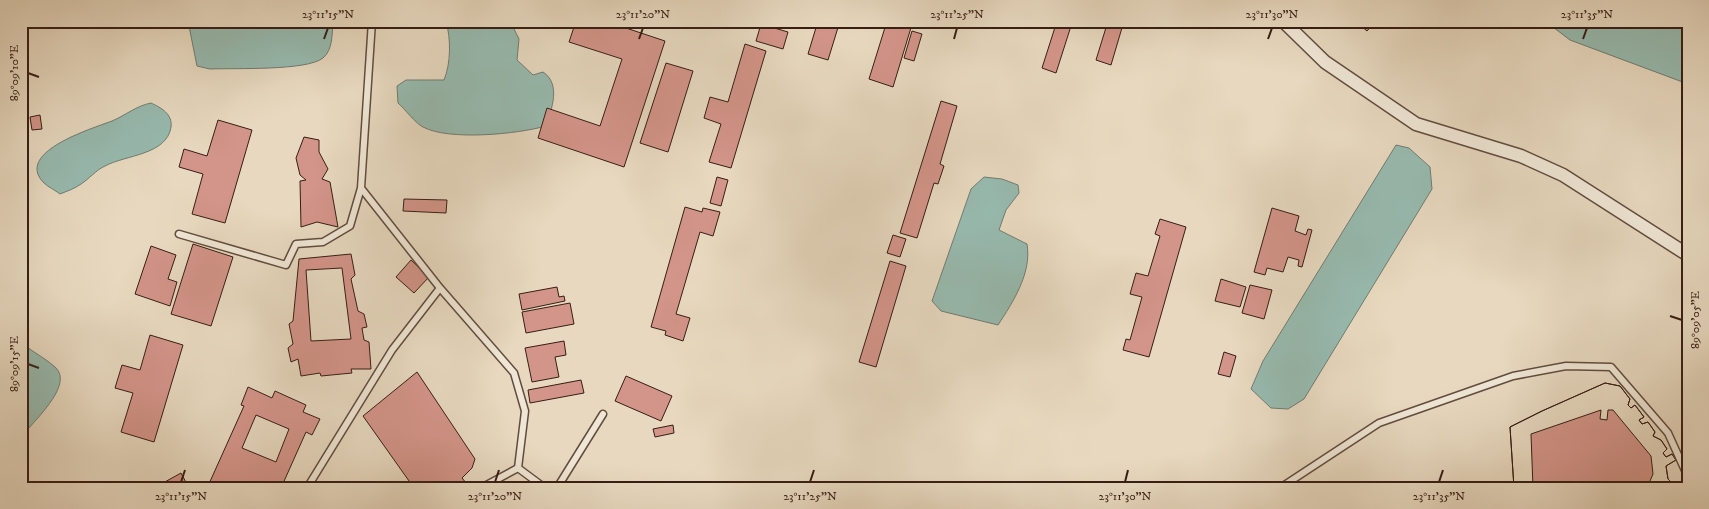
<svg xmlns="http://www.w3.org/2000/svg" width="1709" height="509" font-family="'IM FELL DW Pica',serif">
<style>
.water{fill:#97baaf;stroke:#707c71}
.building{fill:#d39489;stroke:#361e14;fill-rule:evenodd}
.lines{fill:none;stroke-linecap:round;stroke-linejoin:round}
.lane-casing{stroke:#624c3f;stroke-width:9}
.street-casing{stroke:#624c3f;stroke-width:15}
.lane{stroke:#efe6d5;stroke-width:6}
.street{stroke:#efe6d5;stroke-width:12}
.ticks{fill:none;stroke:#361e14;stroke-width:2}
.neatline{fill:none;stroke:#361e14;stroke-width:2}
.ticks-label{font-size:12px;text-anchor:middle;fill:#361e14}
</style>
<rect width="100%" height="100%" fill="#e7d8bf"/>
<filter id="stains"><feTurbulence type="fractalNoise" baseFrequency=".004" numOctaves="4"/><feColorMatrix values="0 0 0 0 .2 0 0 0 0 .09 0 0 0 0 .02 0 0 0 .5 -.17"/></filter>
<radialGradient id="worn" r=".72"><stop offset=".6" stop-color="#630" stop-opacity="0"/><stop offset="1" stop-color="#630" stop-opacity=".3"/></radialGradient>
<!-- water -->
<path class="water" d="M 188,21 L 333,21 C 332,33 333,50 323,58 C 307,71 234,68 210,69 L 197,66 Z
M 446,21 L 510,21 L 519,39 L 517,60 L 533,75 L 543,72 C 561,84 552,108 546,126 C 518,134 449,141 423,127 C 415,123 405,109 398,103 L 397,86 L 406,80 L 444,80 C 451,63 451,39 446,21 Z
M 1545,21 L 1688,21 L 1688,84 L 1570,40 Z
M 151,103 C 160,107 173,114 171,127 C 167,155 125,155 105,166 C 96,170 89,179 81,184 C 74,189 67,191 60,194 C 55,190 48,187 44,183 C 13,152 94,128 112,121 C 126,115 136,106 151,103 Z
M 1396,145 L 1409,148 L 1430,167 L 1432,189 L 1304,399 L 1288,409 L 1271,408 L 1251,389 L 1263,361 Z
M 984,177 L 1002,179 L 1018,185 L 1019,193 L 1006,210 L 999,230 L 1027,244 C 1032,273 1013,302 998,325 L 941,311 L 932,301 L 971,189 Z
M 21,347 L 27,347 C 36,354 48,360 56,368 C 72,384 39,416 29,428 L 21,430 Z"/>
<!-- building -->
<path class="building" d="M 576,21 L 605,21 L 665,41 L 624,167 L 538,138 L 547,108 L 600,126 L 622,59 L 569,42 Z
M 818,21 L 840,21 L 828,60 L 808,54 Z
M 887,21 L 913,21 L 893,87 L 869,79 Z
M 1057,21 L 1071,26 L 1056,73 L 1042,68 Z
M 1108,21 L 1124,21 L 1111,65 L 1096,60 Z
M 1361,21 L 1376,21 L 1367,31 L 1359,24 Z
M 761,24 L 788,32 L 783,49 L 756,41 Z
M 912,31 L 922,34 L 914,61 L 904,58 Z
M 745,44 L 766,51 L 731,168 L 709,162 L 721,124 L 704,118 L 710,97 L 728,102 Z
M 666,63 L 693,71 L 668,152 L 640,143 Z
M 941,101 L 957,106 L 940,164 L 944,166 L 938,184 L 934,183 L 917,238 L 900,233 Z
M 40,115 L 42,129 L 32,130 L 30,117 Z
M 218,120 L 252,130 L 225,223 L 192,214 L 203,174 L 179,167 L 184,149 L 207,156 Z
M 304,137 L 319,140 L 319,152 L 328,169 L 322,179 L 330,182 L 338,227 L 317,222 L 301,227 L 300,181 L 306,180 L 300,175 L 296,158 Z
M 717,177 L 728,180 L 721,206 L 710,203 Z
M 404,199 L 447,200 L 446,213 L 403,211 Z
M 685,207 L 702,212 L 703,208 L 720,212 L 713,236 L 700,232 L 676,314 L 690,318 L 683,341 L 665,335 L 666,331 L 651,327 Z
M 1272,208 L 1299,216 L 1295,231 L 1306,235 L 1308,229 L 1312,230 L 1302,267 L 1298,266 L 1299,260 L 1288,257 L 1283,272 L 1267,268 L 1265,275 L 1254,272 Z
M 1160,219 L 1186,227 L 1149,357 L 1123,350 L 1126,339 L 1130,340 L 1142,297 L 1130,294 L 1136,273 L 1148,276 L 1160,236 L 1155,234 Z
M 893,235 L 906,239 L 900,257 L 887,253 Z
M 193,244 L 233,257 L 211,326 L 171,314 Z
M 151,246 L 176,255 L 168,279 L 177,282 L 170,306 L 135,294 Z
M 351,254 L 355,275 L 351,279 L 358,311 L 364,314 L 367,327 L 362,328 L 364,340 L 369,342 L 371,369 L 351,369 L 352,373 L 321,376 L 320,373 L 301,376 L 298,359 L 291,362 L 288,348 L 293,344 L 289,324 L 293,321 L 299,259 ZM 342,268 L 351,339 L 311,341 L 306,270 Z
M 411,260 L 429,277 L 414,293 L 396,277 Z
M 890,261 L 906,266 L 876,367 L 859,362 Z
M 1221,279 L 1246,287 L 1240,307 L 1215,301 Z
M 1250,285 L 1272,290 L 1264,319 L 1242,313 Z
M 557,287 L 559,297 L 564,296 L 565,301 L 522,310 L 519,294 Z
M 570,303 L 574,324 L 526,333 L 522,312 Z
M 150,335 L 183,345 L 154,442 L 121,432 L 133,393 L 115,388 L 122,365 L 140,370 Z
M 564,341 L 566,355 L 555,357 L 559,377 L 532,382 L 525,348 Z
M 1224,352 L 1236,356 L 1230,377 L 1218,374 Z
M 417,372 L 475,459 L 472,468 L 462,478 L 467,484 L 463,488 L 414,488 L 363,416 Z
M 626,376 L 672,396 L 661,421 L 615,401 Z
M 581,380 L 584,393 L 530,403 L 528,390 Z
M 1605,383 L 1620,386 L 1630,399 L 1628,405 L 1631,408 L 1635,405 L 1644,417 L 1639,420 L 1642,424 L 1648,422 L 1655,432 L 1653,436 L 1661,440 L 1667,449 L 1663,453 L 1666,457 L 1672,454 L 1676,460 L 1666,466 L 1668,479 L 1677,488 L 1647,488 L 1653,474 L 1651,456 L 1613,410 L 1608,410 L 1607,420 L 1600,419 L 1601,410 L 1531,434 L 1533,488 L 1514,488 L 1510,427 L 1542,411 Z
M 1605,383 L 1620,386 L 1630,399 L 1628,405 L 1631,408 L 1635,405 L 1644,417 L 1639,420 L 1642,424 L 1648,422 L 1655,432 L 1653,436 L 1661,440 L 1667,449 L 1663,453 L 1666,457 L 1672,454 L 1676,460 L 1666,466 L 1668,479 L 1677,488 L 1514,488 L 1510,427 L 1542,411 Z
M 248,387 L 272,398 L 275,391 L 306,405 L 303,412 L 320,419 L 312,435 L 306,432 L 281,488 L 210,488 L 208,486 L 244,406 L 241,405 ZM 256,415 L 289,429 L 276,462 L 242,448 Z
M 673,425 L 674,433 L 655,437 L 653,429 Z
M 181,473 L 189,488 L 154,488 Z"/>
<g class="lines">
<!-- lane casing -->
<g class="lane-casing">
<path id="lane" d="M 372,21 L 361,188 L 440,288 L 514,373 L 525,411 L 518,468 L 545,488
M 179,234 L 286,265 L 296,244 L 323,242 L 350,226 L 361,188
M 307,488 L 392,350 L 440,288
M 481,488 L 518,468
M 557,488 L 603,414
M 1280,488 L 1379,423 L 1513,376 L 1566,366 L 1611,367 L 1668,433 L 1688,477"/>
</g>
<!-- street casing -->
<g class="street-casing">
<path id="street" d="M 1283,21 L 1325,62 L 1416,124 L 1521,156 L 1563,175 L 1688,255"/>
</g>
<!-- lane -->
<use href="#lane" class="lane"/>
<!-- street -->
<use href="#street" class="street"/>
</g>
<!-- ticks -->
<path class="ticks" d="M 324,39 L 328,28M 639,39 L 643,28M 954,39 L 957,28M 1268,39 L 1272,28M 1583,39 L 1587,28M 28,73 L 39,77M 1670,316 L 1682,320M 28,364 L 39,368M 181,482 L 185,470M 495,482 L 499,470M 810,482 L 814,470M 1125,482 L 1128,470M 1439,482 L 1443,470"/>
<!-- margin -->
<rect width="1709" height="509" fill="none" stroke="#e7d8bf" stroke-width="55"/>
<rect x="28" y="28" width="1654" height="454" class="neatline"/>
<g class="ticks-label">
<text x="328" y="18">23°11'15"N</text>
<text x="643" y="18">23°11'20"N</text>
<text x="957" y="18">23°11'25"N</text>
<text x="1272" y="18">23°11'30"N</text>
<text x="1587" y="18">23°11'35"N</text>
<text transform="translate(14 73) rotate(-90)" y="4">89°09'10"E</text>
<text transform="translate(1695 320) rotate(-90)" y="4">89°09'05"E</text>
<text transform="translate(14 364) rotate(-90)" y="4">89°09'15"E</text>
<text x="181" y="500">23°11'15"N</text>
<text x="495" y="500">23°11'20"N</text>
<text x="810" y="500">23°11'25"N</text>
<text x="1125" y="500">23°11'30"N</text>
<text x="1439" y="500">23°11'35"N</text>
</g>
<rect width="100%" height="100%" filter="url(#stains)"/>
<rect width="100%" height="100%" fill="url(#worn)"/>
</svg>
